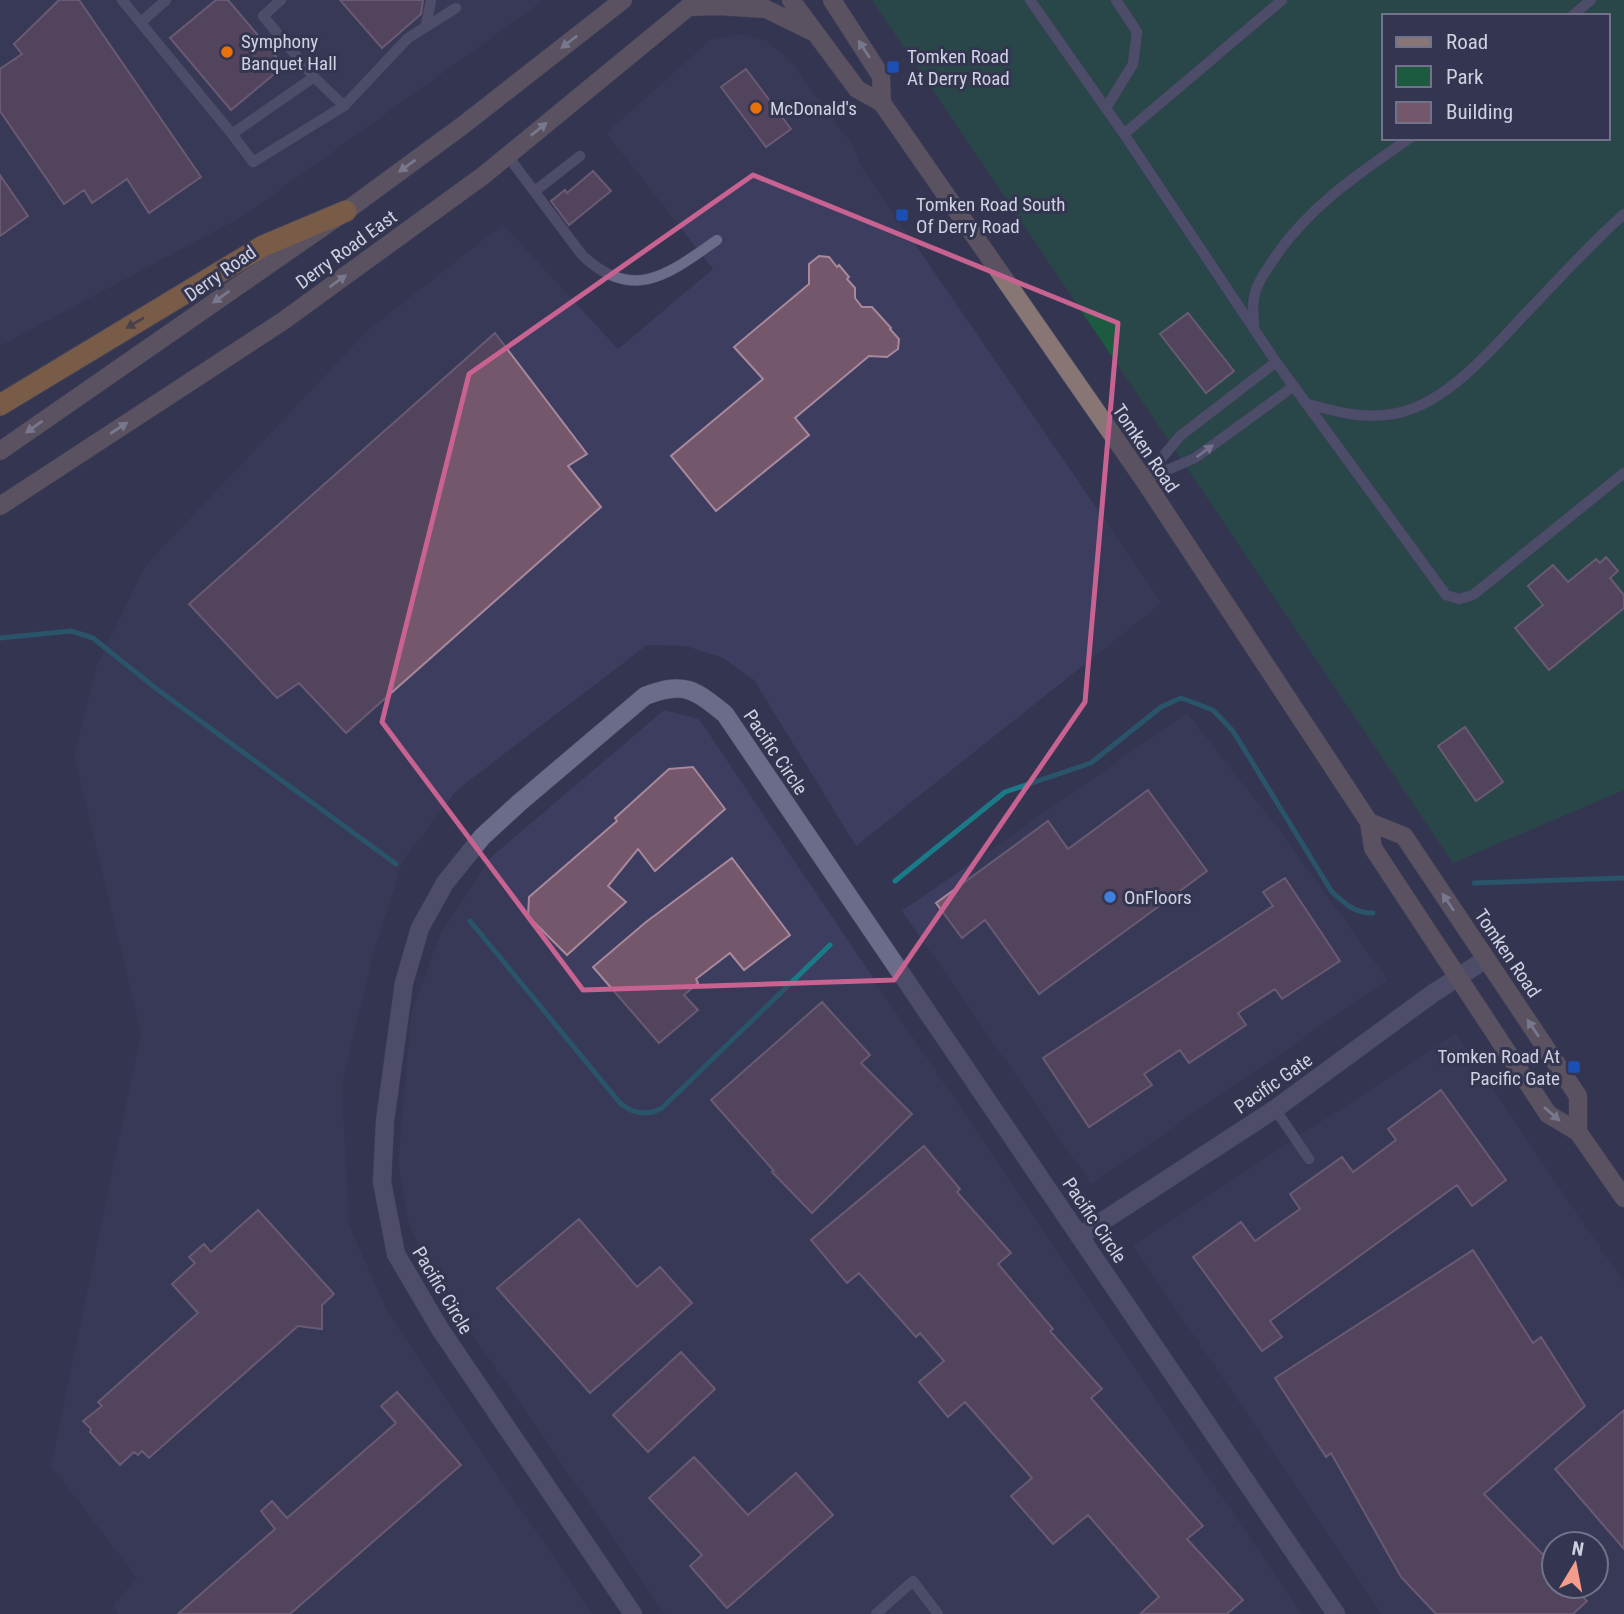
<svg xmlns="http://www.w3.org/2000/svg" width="1624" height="1614" font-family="'Roboto Condensed',sans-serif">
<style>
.built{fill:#3c3d5f;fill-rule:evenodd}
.green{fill:#1c5b40;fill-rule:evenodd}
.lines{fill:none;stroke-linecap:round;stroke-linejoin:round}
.stream{stroke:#1b7a88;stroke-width:5}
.building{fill:#74576a;stroke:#a7889c;stroke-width:2}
.lane-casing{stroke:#525269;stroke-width:11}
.street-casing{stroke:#525269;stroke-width:19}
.secondary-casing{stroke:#525269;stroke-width:19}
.highway-casing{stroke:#525269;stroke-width:23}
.lane{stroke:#6a6c8a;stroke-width:10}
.street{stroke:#6a6c8a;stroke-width:18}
.secondary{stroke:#877673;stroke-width:18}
.highway{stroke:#cc8d3c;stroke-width:21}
.oneway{fill:#c8c8d7}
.oneway2{fill:#624f4a}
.oneway3{fill:#bbbdd0}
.marked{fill:none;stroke:#c76291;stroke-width:5;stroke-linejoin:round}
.food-dot{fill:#e8710a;stroke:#343550;stroke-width:2.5}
.transit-dot{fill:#1a4fb4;stroke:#343550;stroke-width:2.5}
.shop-dot{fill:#3f7fe0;stroke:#343550;stroke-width:2.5}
.labels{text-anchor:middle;stroke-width:6;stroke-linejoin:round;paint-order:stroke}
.poi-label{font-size:19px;fill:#cfd1e2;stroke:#343550;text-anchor:start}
.street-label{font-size:19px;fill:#cfd1e2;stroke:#343550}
</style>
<rect width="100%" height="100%" fill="#343550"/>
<!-- built -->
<path class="built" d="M 0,0 L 544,0 L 244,216 L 0,346 Z
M 738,34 L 766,40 L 788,58 L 852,144 L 862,167 L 1162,603 L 856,846 L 754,680 L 723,658 L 686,646 L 647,645 L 457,790 L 403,861 L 375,947 L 342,1084 L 349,1225 L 388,1313 L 592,1614 L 118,1614 L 113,1605 L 137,1578 L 51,1466 L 141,1033 L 74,755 L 97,665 L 145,566 L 367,331 L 503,224 L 618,349 L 713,269 L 606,133 L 710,40 Z
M 664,710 L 699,719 L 1301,1614 L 665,1614 L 435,1280 L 409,1224 L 398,1164 L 411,1014 L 441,932 L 490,858 Z
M 1187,713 L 1276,825 L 1388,980 L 1091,1184 L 902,911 Z
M 1456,1033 L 1624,1283 L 1624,1614 L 1381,1614 L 1133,1245 ZM 1554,1544 L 1596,1544 L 1596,1586 L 1554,1586 Z"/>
<!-- green -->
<path class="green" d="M 872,0 L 1624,0 L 1624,790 L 1453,863 ZM 1384,16 L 1608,16 L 1608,138 L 1384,138 Z"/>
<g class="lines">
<!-- stream -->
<path class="stream" d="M 0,638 L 71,631 L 93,638 L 158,690 L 396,864
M 895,881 L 1005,792 L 1091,763 L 1161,707 L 1181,698 L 1213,710 L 1233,731 L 1332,892 C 1344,903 1356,914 1373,913
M 1474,883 L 1624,878
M 470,921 L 620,1103 C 633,1114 647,1116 662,1108 L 830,945"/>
</g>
<!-- building -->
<path class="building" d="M 59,0 L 79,0 L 201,177 L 149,213 L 127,179 L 92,203 L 84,190 L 64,204 L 0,111 L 0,69 L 22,54 L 14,44 Z
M 216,0 L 228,0 L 284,66 L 231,110 L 170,38 Z
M 340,0 L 423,0 L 421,14 L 382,48 Z
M 746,69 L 791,129 L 766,147 L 721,87 Z
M 593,171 L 611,191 L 569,225 L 551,201 L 565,190 L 567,193 Z
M 0,175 L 28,216 L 0,236 Z
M 819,256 L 829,257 L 837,267 L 839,265 L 849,277 L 847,279 L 855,288 L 855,298 L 862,307 L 872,307 L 891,328 L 890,329 L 899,339 L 898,349 L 887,357 L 869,356 L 795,418 L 809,435 L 716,511 L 671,456 L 763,379 L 734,347 L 809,284 L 809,264 Z
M 1188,313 L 1234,371 L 1206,393 L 1160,334 Z
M 495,333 L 587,454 L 568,466 L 601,507 L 346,733 L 299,683 L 277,698 L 189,604 Z
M 1606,557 L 1618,571 L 1610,578 L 1624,595 L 1624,608 L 1549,670 L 1515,628 L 1543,605 L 1528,586 L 1553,565 L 1568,582 L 1596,559 L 1600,563 Z
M 1465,727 L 1503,782 L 1476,801 L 1438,746 Z
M 693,767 L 725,809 L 655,871 L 638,849 L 608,886 L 626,902 L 567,955 L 528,916 L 529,897 L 617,821 L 615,818 L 669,769 Z
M 1148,790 L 1207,871 L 1039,994 L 985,920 L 962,938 L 936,903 L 1048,821 L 1068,849 Z
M 732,858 L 790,935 L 744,970 L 730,953 L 696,979 L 698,983 L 684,995 L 698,1010 L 659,1043 L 593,967 L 646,922 Z
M 1285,878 L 1340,961 L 1282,999 L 1275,989 L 1238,1013 L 1246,1025 L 1189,1063 L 1180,1050 L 1144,1074 L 1152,1085 L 1089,1127 L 1043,1058 L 1273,906 L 1263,892 Z
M 822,1002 L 870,1055 L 861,1063 L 912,1114 L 812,1213 L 772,1172 L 774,1171 L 711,1100 Z
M 1441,1090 L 1506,1180 L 1472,1206 L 1457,1185 L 1270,1321 L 1282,1337 L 1262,1351 L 1193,1257 L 1241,1222 L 1255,1241 L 1300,1209 L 1290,1194 L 1342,1157 L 1353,1172 L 1396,1140 L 1388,1129 Z
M 924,1146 L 960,1189 L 957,1192 L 1011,1253 L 998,1264 L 1053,1329 L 1050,1331 L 1102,1389 L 1091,1398 L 1203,1526 L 1187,1539 L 1243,1600 L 1227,1614 L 1140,1614 L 1159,1597 L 1088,1515 L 1053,1544 L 1011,1496 L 1032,1478 L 965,1402 L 948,1417 L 919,1382 L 944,1361 L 920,1333 L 916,1337 L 859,1273 L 847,1283 L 811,1240 Z
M 258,1210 L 334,1294 L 322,1305 L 322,1329 L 298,1326 L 149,1458 L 142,1451 L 138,1455 L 134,1452 L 120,1465 L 90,1432 L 91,1429 L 83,1421 L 102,1406 L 98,1402 L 198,1313 L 172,1284 L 195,1263 L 189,1257 L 204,1244 L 211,1252 Z
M 579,1219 L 637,1287 L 660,1267 L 692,1303 L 590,1393 L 497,1288 Z
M 1473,1250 L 1533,1343 L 1541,1337 L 1585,1406 L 1484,1494 L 1554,1566 L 1554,1586 L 1573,1586 L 1587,1601 L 1573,1614 L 1436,1614 L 1401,1577 L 1331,1453 L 1326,1457 L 1275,1378 Z
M 681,1352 L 715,1389 L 648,1452 L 613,1415 Z
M 397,1392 L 461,1465 L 290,1614 L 178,1614 L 275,1529 L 261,1511 L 272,1501 L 287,1518 L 396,1423 L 381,1406 Z
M 1624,1410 L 1624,1549 L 1555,1469 Z
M 694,1457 L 748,1515 L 796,1473 L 833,1515 L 727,1608 L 690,1566 L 702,1555 L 649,1498 Z"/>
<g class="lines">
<!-- lane casing -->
<g class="lane-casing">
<path id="lane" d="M 122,0 L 232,134 L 314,77
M 281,0 L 263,16 L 314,77 L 344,106
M 1030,0 L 1124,134 L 1276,362 L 1446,595 L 1459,599 L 1473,595 L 1624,473
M 1572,16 L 1591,0
M 141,22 L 166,0
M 426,25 L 431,0
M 1106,108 L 1133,64 L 1137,32 L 1116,0
M 232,134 L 253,162 L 344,106 L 408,38 L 456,8
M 1124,134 L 1282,0
M 507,155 L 582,255 C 633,304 670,273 717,240
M 535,191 L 580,156
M 1254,326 C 1253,315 1252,304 1255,293 C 1258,281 1266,271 1273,260 C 1308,207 1358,174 1410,138
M 1308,404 C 1338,412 1360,419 1392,414 C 1444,407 1492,349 1526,313 C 1558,280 1589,245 1624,214
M 1146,477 L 1180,436 L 1276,362
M 1144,480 L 1195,458 L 1294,386
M 1275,1109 L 1309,1159
M 876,1614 L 913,1581 L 938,1614"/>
</g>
<!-- street casing -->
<g class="street-casing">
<path id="street" d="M 1080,1236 L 1275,1109 L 1432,994 L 1486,959
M 633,1614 L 440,1329 L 396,1254 L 382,1182 L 385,1121 L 404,983 L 420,928 L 445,883 L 482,837 L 519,803 L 645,696 C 684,681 694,689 725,714 L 1336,1614"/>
</g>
<!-- secondary casing -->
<g class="secondary-casing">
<path id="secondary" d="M 791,0 L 857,89 L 882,103 L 905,136 L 1144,480 L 1369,822 L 1373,848 L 1548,1114 L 1578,1132 L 1624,1198
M 832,0 L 881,76 L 882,103
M 689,7 L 719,6 L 766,9 L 811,31
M 0,451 L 346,211 L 462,126 L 623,0
M 0,506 L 283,321 L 484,175 L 697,0
M 1369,822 L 1404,836 L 1578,1096 L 1578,1132"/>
</g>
<!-- highway casing -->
<g class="highway-casing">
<path id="highway" d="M 0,405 L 263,246 L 346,211"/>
</g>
<!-- lane -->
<use href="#lane" class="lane"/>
<!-- street -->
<use href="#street" class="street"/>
<!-- secondary -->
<use href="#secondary" class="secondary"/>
<!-- highway -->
<use href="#highway" class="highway"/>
</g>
<!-- one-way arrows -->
<defs><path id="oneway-solid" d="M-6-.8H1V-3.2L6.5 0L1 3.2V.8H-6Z" transform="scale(1.75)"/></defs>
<g class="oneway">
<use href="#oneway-solid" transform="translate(569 42) rotate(142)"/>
<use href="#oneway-solid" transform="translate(864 49) rotate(-123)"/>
<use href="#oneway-solid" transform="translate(539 129) rotate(-39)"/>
<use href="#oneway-solid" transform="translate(407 166) rotate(144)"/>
<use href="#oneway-solid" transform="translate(338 281) rotate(-36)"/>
<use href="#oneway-solid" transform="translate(221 297) rotate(145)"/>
<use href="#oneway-solid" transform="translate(34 427) rotate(145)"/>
<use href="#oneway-solid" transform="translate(119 428) rotate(-33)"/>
<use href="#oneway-solid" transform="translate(1448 902) rotate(-124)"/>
<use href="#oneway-solid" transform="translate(1533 1028) rotate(-124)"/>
<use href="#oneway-solid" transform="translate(1552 1114) rotate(41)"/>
</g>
<use class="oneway2" href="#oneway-solid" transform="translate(135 323) rotate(149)"/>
<use class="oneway3" href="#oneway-solid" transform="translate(1205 451) rotate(-36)"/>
<!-- marked area -->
<path d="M0 0H1624V1614H0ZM 753,175 L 1118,323 L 1085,702 L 894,980 L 583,990 L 382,722 L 469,374 Z" fill="#343550" fill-opacity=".55" fill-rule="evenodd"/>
<path class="marked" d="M 753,175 L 1118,323 L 1085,702 L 894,980 L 583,990 L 382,722 L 469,374 Z"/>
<!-- markers -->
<g class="food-dot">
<circle cx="227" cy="52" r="7"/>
<circle cx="756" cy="108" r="7"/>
</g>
<g class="transit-dot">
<rect x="886" y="60" width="14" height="14" rx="3.5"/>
<rect x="895" y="208" width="14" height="14" rx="3.5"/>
<rect x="1567" y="1060" width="14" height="14" rx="3.5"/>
</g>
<circle class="shop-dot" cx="1110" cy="897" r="7"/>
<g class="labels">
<!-- poi labels -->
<g class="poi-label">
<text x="241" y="48">Symphony<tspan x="241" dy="22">Banquet Hall</tspan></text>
<text x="907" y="63">Tomken Road<tspan x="907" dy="22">At Derry Road</tspan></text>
<text x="770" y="115">McDonald's</text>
<text x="916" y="211">Tomken Road South<tspan x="916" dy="22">Of Derry Road</tspan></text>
<text x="1124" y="904">OnFloors</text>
<text x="1560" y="1063" text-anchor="end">Tomken Road At<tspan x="1560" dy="22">Pacific Gate</tspan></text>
</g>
<!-- street labels -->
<g class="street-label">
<text transform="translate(346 249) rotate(-36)" y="7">Derry Road East</text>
<text transform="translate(220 273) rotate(-35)" y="7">Derry Road</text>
<text transform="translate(1146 448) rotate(56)" y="7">Tomken Road</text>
<text transform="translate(776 752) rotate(56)" y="7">Pacific Circle</text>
<text transform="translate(1508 953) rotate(56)" y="7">Tomken Road</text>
<text transform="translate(1273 1083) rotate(-35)" y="7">Pacific Gate</text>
<text transform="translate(1095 1220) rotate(56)" y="7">Pacific Circle</text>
<text transform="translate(443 1290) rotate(59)" y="7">Pacific Circle</text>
</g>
</g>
<!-- legend -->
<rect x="1382" y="14" width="228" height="126" fill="#343550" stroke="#72738a" stroke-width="2"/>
<rect x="1396" y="37" width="35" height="10" fill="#877673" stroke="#72738a" stroke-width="2"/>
<text x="1446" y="49" font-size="21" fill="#cfd1e2">Road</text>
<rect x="1396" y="66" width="35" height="21" fill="#1c5b40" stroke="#72738a" stroke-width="2"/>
<text x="1446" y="84" font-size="21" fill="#cfd1e2">Park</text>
<rect x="1396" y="102" width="35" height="21" fill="#74576a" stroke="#72738a" stroke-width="2"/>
<text x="1446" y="119" font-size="21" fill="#cfd1e2">Building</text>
<!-- north arrow -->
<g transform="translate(1575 1565) rotate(10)"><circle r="33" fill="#343550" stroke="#72738a" stroke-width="2"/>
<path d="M0-5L12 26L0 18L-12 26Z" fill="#f49d8c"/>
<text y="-10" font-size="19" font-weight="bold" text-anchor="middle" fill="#cfd1e2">N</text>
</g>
</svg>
